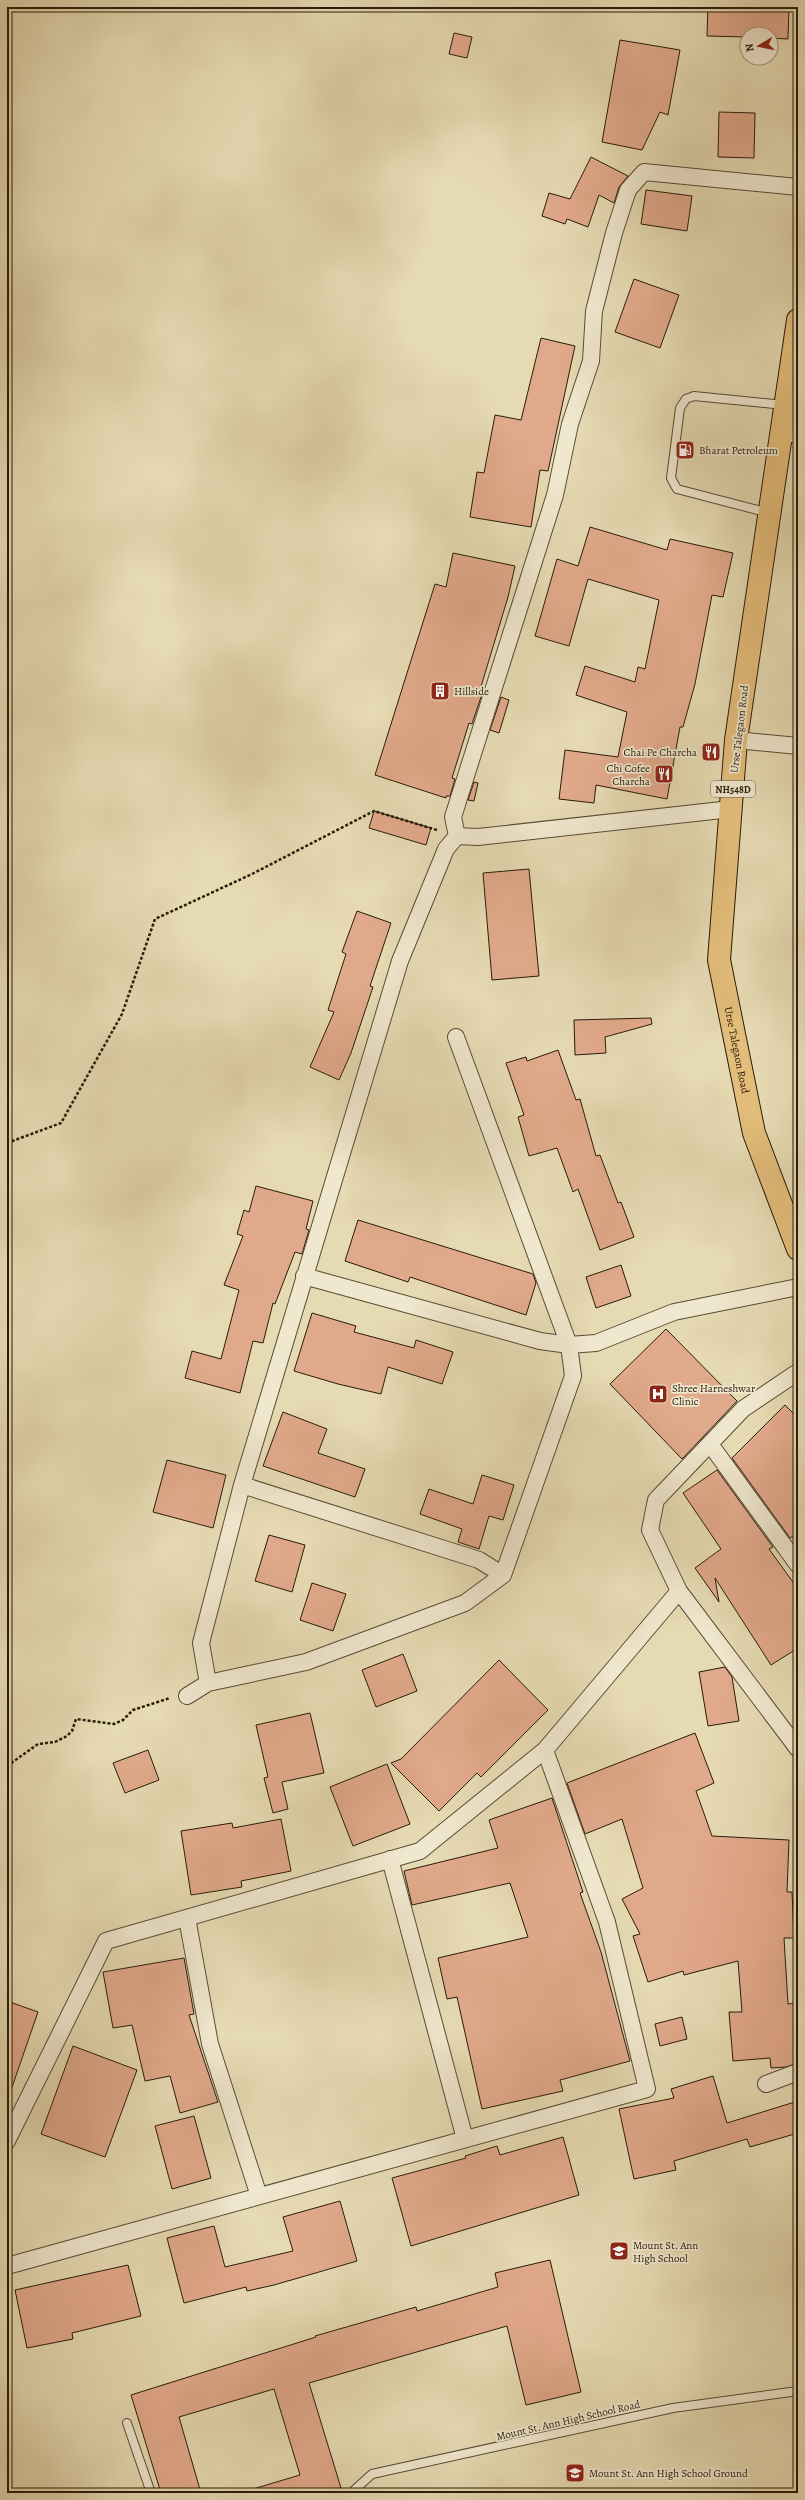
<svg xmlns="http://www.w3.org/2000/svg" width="805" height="2500" font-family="Alegreya,serif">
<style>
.building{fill:#e1a98b;stroke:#291b0b}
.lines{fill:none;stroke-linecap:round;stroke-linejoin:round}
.lane-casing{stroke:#584b35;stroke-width:10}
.street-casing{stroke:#584b35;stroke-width:18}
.highway-casing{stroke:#291b0b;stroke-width:24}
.path{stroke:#291b0b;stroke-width:2.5;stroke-dasharray:3 2;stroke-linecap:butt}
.lane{stroke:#efe7ce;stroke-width:8}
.street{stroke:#efe7ce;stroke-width:16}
.highway{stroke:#e3bd7a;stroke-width:22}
.labels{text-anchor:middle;stroke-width:3.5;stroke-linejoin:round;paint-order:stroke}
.shield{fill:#efe7ce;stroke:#645846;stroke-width:1}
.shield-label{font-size:10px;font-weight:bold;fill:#291b0b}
.poi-label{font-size:11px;fill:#291b0b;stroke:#efe7ce;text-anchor:start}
.street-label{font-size:11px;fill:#291b0b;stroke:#efe7ce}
</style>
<rect width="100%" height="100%" fill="#e6dab3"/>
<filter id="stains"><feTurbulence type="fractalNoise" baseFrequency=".005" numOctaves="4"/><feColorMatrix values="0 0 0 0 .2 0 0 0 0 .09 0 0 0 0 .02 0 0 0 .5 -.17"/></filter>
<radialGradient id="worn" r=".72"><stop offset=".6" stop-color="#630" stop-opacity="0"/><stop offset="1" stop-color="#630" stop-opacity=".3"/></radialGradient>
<!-- building -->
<path class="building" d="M 708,7 L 789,7 L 788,39 L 771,38 L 771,34 L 747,34 L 747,37 L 707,36 Z
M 454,33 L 472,37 L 467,58 L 449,54 Z
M 620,40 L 680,50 L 668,115 L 660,112 L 642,150 L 602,142 Z
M 719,112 L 755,113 L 754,158 L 718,157 Z
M 591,157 L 628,176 L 619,187 L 614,203 L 599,195 L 588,227 L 567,219 L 565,224 L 542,216 L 549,193 L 570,199 Z
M 646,190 L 692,196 L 687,231 L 641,224 Z
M 634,279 L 679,295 L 660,348 L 615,332 Z
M 541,338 L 575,346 L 548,471 L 540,470 L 531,527 L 470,517 L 477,472 L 484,473 L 495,415 L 521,420 Z
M 590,527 L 667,550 L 670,539 L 733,553 L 723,597 L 712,595 L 695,684 L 683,727 L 680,727 L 667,799 L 596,785 L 594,803 L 559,799 L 565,750 L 618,757 L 627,712 L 576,695 L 585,666 L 635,682 L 638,667 L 645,669 L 659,600 L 588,579 L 569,646 L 535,636 L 557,559 L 578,566 Z
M 453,553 L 515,566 L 508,597 L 480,690 L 483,691 L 472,724 L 469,723 L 452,778 L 455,779 L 450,796 L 446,796 L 446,798 L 375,775 L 435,584 L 446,587 Z
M 501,697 L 509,700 L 499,733 L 490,730 Z
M 474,782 L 478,783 L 474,801 L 468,800 Z
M 374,811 L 431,828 L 426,845 L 369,828 Z
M 529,869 L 539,976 L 492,980 L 483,873 Z
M 357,911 L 391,923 L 370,986 L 373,987 L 351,1053 L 339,1080 L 310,1067 L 334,1012 L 328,1010 L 346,954 L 342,952 Z
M 651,1018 L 652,1024 L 605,1037 L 606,1053 L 575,1055 L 574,1020 Z
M 558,1050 L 576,1100 L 580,1099 L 596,1156 L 600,1155 L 618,1203 L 621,1202 L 634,1237 L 600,1250 L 578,1189 L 573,1192 L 557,1148 L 529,1156 L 518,1117 L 524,1115 L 506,1063 L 526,1057 L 527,1061 Z
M 256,1186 L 313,1201 L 306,1229 L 309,1230 L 302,1254 L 295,1252 L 275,1304 L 273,1303 L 263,1343 L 253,1341 L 240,1393 L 185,1378 L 192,1351 L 221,1359 L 239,1290 L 224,1285 L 243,1236 L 237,1234 L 244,1210 L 249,1212 Z
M 358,1220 L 533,1274 L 536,1283 L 526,1315 L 410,1277 L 408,1282 L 345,1261 Z
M 621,1265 L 631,1296 L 596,1308 L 586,1277 Z
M 312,1313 L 356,1326 L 354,1332 L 414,1348 L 416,1340 L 453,1352 L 442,1384 L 388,1367 L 381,1394 L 338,1384 L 294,1371 Z
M 666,1329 L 737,1401 L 682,1459 L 610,1384 Z
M 785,1405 L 798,1418 L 798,1533 L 790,1538 L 732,1458 Z
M 283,1412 L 327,1429 L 318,1453 L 365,1469 L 355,1497 L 263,1466 Z
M 167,1460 L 226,1475 L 213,1528 L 153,1512 Z
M 717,1470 L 773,1547 L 769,1549 L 798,1589 L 798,1648 L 771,1665 L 715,1578 L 719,1602 L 695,1568 L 721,1549 L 683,1493 Z
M 482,1475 L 514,1485 L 503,1520 L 489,1516 L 479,1549 L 458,1542 L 462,1529 L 420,1514 L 429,1489 L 473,1504 Z
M 269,1535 L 305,1545 L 292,1592 L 255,1581 Z
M 312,1583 L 346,1594 L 333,1631 L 300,1620 Z
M 403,1654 L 417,1691 L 376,1707 L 362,1670 Z
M 499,1660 L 548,1710 L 481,1777 L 477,1773 L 439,1811 L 391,1763 L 401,1759 Z
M 725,1667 L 732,1677 L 739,1721 L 708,1726 L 699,1672 Z
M 310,1713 L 324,1773 L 282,1782 L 288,1809 L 273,1813 L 264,1778 L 268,1777 L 256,1725 Z
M 695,1733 L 714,1783 L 696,1791 L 712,1836 L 789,1840 L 787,1892 L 792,1892 L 794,1938 L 784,1938 L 788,2004 L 798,2003 L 798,2063 L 786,2067 L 771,2068 L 770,2058 L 733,2061 L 729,2012 L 742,2012 L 738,1961 L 684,1975 L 683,1971 L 648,1982 L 633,1936 L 640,1934 L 622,1899 L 643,1888 L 622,1819 L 585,1834 L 567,1783 Z
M 148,1750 L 159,1780 L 125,1793 L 113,1763 Z
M 387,1764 L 410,1824 L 353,1846 L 330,1787 Z
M 552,1798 L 583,1892 L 580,1893 L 601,1952 L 630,2061 L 560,2080 L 563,2091 L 482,2109 L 457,1997 L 447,1999 L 438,1958 L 528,1937 L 510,1883 L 412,1905 L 404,1871 L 498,1848 L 489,1820 Z
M 281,1819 L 291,1871 L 241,1881 L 242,1887 L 191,1895 L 181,1831 L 232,1823 L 233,1828 Z
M 184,1958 L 194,2014 L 189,2015 L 218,2102 L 180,2113 L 170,2076 L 145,2081 L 132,2025 L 113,2028 L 103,1972 Z
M 7,2001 L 38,2012 L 10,2093 L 7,2093 Z
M 682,2017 L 687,2039 L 660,2046 L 655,2024 Z
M 73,2046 L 137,2070 L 105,2157 L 41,2134 Z
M 713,2076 L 727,2123 L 798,2101 L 798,2133 L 750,2147 L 747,2139 L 674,2161 L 676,2170 L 634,2179 L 619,2109 L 674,2098 L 671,2089 Z
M 194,2116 L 211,2178 L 172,2189 L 155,2126 Z
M 563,2137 L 579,2195 L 411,2246 L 392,2178 L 466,2158 L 465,2156 L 497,2146 L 500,2155 Z
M 340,2201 L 357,2261 L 274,2285 L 247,2291 L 246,2287 L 184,2303 L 167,2238 L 214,2226 L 225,2267 L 293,2251 L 283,2217 Z
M 550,2260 L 581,2392 L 526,2405 L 507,2326 L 309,2383 L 341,2488 L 325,2493 L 253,2493 L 253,2489 L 300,2475 L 274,2389 L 179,2417 L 201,2493 L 161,2493 L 131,2395 L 316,2337 L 315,2336 L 416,2307 L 417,2311 L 498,2287 L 495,2273 Z
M 128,2265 L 141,2316 L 72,2333 L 73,2339 L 27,2348 L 15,2290 Z"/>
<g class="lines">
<!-- lane casing -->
<g class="lane-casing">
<path id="lane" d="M 769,513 L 677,489 L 671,478 L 680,408 L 686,399 L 694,396 L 784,405
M 127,2423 L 151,2493
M 351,2493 L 372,2474 L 673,2408 L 798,2391"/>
</g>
<!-- street casing -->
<g class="street-casing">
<path id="street" d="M 782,432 L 798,435
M 736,740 L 798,746
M 457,836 L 478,837 L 731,809
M 304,1276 L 540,1341 L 569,1345 L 596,1343 L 674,1312 L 798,1287
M 798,1372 L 743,1409 L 656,1500 L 650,1530 L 679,1591 L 798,1749
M 710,1444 L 798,1565
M 242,1485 L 479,1560 L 503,1575
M 208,1683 L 201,1643 L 242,1485 L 400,961 L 446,849 L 457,836 L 453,817 L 555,495 L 570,424 L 591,361 L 594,311 L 614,233 L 628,190 L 644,172 L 798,187
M 187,1696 L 208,1683 L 306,1662 L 465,1603 L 503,1575 L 573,1376 L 569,1345 L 456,1037
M 390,1859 L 465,2139
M 187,1918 L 210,2044 L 259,2196
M 766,2084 L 798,2072
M 7,2141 L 106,1941 L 420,1851 L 545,1750 L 679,1591
M 7,2266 L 647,2089 L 607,1922 L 545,1750"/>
</g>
<!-- highway casing -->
<g class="highway-casing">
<g id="highway">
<path id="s1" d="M 798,320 L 736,740 L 719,960 L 754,1133 L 798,1249"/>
</g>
</g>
<!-- path -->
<path class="path" d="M 7,1143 L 61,1123 L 122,1014 L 155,919 L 252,874 L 374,811 L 437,830
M 7,1766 L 38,1744 L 55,1742 L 67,1736 L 72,1731 L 76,1719 L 114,1724 L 123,1720 L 133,1710 L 170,1698"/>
<!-- lane -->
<use href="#lane" class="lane"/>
<!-- street -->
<use href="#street" class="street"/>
<!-- highway -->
<use href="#highway" class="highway"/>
</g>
<!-- icons -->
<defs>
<g id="fuel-square" transform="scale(1)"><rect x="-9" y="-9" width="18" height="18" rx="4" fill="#8f2418" stroke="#efe7ce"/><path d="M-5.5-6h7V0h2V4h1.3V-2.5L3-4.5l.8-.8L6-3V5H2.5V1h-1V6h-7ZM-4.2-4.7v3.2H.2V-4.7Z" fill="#fff"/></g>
<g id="building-square" transform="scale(1)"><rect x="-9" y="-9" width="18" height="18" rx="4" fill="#8f2418" stroke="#efe7ce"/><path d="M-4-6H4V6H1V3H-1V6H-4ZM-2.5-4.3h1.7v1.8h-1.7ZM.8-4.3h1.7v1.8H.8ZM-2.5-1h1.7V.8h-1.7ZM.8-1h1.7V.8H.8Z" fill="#fff"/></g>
<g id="restaurant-square" transform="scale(1)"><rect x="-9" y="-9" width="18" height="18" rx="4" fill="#8f2418" stroke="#efe7ce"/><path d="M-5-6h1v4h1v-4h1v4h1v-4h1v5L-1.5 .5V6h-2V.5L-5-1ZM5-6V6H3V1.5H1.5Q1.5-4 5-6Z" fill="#fff"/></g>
<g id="hospital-square" transform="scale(1)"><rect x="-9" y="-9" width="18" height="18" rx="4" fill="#8f2418" stroke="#efe7ce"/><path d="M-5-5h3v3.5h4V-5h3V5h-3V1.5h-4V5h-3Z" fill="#fff"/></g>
<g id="school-square" transform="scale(1)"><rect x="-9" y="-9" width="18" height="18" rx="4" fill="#8f2418" stroke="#efe7ce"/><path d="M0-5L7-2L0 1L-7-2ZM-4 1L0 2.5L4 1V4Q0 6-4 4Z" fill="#fff"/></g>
</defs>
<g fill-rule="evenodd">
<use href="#fuel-square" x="685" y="450"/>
<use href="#building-square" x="440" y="691"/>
<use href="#restaurant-square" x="711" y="752"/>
<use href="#restaurant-square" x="664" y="774"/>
<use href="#hospital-square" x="658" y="1394"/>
<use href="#school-square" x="619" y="2251"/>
<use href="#school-square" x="575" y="2473"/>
</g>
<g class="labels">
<!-- shield labels -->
<rect class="shield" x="711" y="781" width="44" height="16" rx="3"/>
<g class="shield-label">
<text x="733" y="793">NH548D</text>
</g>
<!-- poi labels -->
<g class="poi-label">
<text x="699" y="454">Bharat Petroleum</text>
<text x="454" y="695">Hillside</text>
<text x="697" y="756" text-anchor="end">Chai Pe Charcha</text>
<text x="650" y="772" text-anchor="end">Chi Cofee<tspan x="650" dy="13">Charcha</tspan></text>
<text x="672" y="1392">Shree Harneshwar<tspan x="672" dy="13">Clinic</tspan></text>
<text x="633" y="2249">Mount St. Ann<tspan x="633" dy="13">High School</tspan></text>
<text x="589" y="2477">Mount St. Ann High School Ground</text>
</g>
<!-- street labels -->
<g class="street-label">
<text transform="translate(739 729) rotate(-83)" y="4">Urse Talegaon Road</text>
<text dy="4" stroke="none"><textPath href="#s1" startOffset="737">Urse Talegaon Road</textPath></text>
<text transform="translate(568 2420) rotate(-13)" y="4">Mount St. Ann High School Road</text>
</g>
</g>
<!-- margin -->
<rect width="805" height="2500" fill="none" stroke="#e6dab3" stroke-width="24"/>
<rect x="8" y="8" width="789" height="2484" fill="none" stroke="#291b0b" stroke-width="2"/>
<rect x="12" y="12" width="781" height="2476" fill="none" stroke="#291b0b"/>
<!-- north arrow -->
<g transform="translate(759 46) rotate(260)"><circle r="19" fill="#efe7ce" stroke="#a09580"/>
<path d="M0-3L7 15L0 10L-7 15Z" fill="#8f2418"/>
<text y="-6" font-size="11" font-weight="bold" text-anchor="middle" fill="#291b0b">N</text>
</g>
<rect width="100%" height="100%" filter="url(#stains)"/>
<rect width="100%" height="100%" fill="url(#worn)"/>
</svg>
